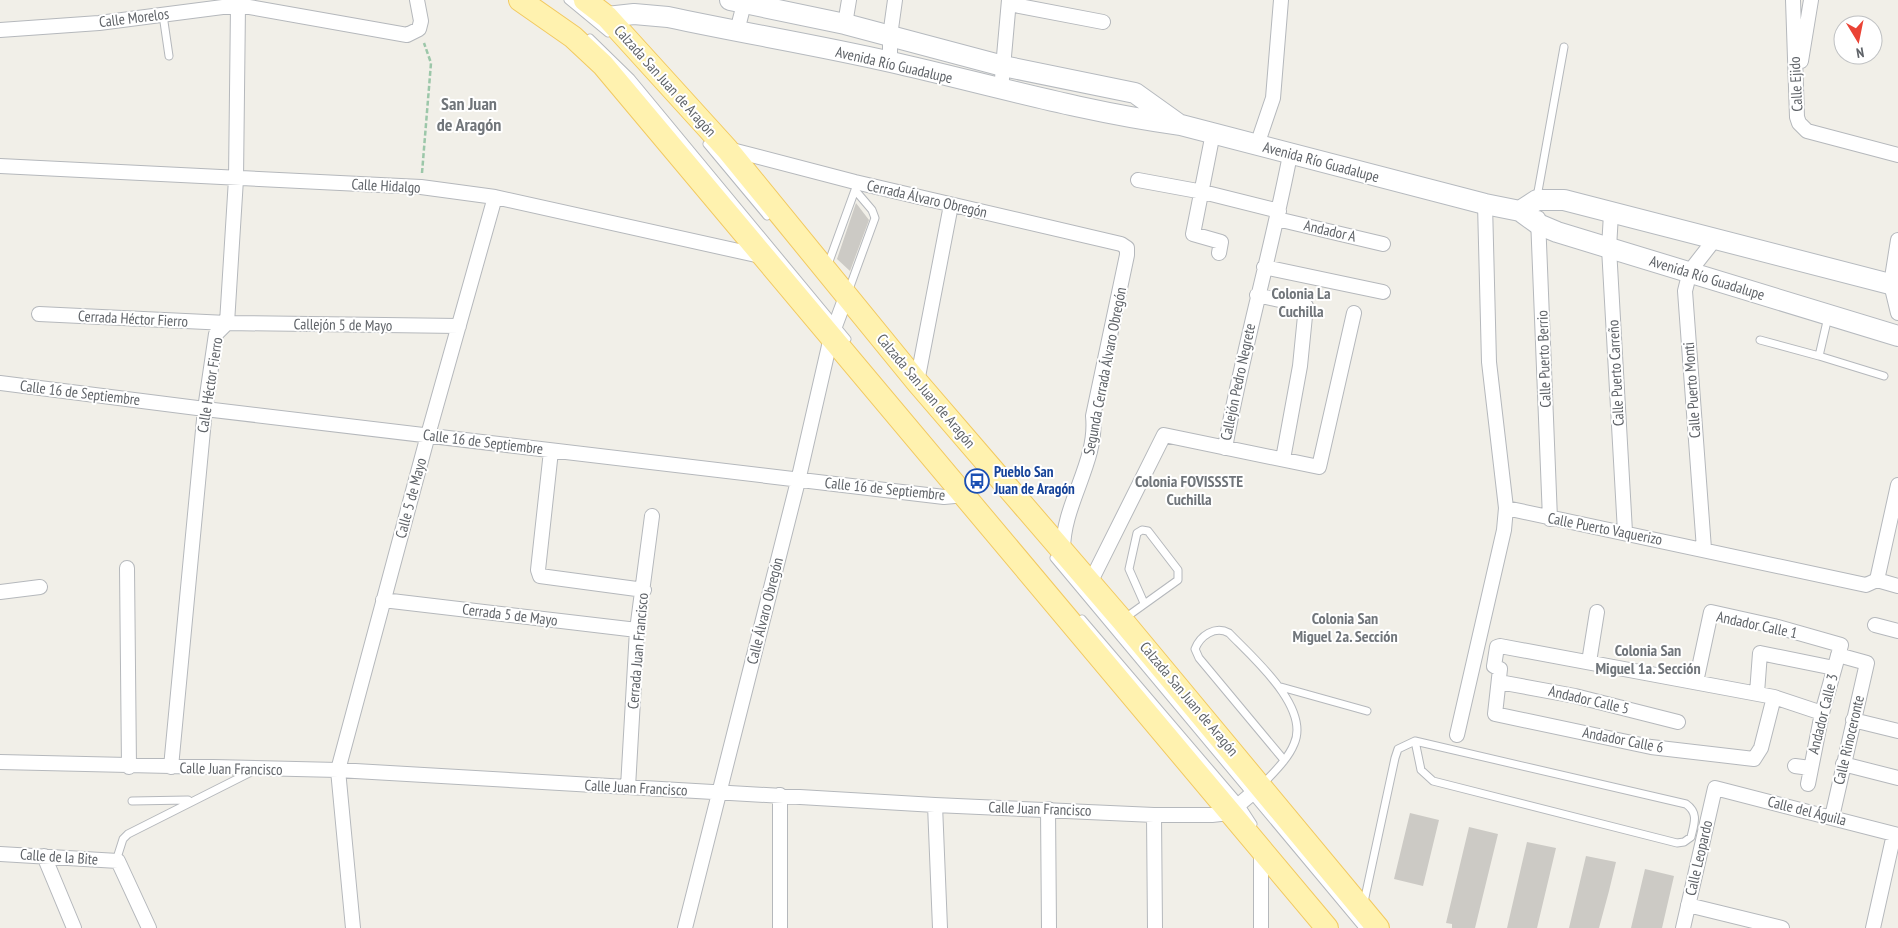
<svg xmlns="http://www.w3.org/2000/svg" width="1898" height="928" font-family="'PT Sans Narrow',sans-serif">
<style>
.building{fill:#cccac5}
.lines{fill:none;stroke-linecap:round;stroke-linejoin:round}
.lane-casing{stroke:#b5b8bc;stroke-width:9}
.street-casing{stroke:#b5b8bc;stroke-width:16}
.secondary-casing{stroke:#b6babf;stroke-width:22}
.primary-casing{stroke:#f2c960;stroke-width:24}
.path{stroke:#9cc7a9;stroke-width:2.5;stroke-dasharray:5 2.5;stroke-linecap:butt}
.lane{stroke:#fff;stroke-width:7}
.street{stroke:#fff;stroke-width:14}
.secondary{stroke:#fff;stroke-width:20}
.primary{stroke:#fff2af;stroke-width:22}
.labels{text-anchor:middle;stroke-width:4;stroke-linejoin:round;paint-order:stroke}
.street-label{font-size:15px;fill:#5f6368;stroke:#fff}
.transit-label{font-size:15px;font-weight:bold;fill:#164399;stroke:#fff;text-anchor:start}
.neighbourhood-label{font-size:16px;font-weight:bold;fill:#70757a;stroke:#fff}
.quarter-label{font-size:18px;font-weight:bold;fill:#70757a;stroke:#fff}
</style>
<rect width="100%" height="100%" fill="#f1efe8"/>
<!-- building -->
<path class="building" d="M 856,203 L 869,220 L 850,271 L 837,259 Z
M 1410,813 L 1439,820 L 1423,886 L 1394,879 Z
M 1469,827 L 1498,834 L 1475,928 L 1452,928 L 1452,924 L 1446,923 Z
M 1527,842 L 1556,848 L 1537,928 L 1507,928 Z
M 1586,856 L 1616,862 L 1609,891 L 1599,928 L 1569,928 Z
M 1645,869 L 1674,876 L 1662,928 L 1631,928 Z"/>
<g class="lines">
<!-- lane casing -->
<g class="lane-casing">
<path id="lane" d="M 568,0 L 608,33
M 163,15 L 169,56
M 590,38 L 631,78 L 847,339
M 707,144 L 767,216
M 1537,197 L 1564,47
M 827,267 L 855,190 L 872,210 L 875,218 L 848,292
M 1760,340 L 1819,356 L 1828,317
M 1819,356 L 1884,376
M 1054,558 L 1363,928
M 1125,618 L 1178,580 L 1178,570 L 1148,531 L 1142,530 L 1137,533 L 1129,569 L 1144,603
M 1082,619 L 1240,804 L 1253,824
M 1281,687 L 1367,711
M 1263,784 C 1274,772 1288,759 1294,744 C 1311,707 1251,656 1229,633 C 1215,625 1200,636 1195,649 L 1199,658 L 1284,760
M 132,801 L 188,800
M 116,861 L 123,839 L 128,834 L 253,771
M 1364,902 L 1395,758 L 1398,749 L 1415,741 L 1686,804 C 1699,813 1694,824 1691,837 L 1684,842 L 1677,843 L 1433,781 L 1421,770 L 1415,741"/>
</g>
<!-- street casing -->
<g class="street-casing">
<path id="street" d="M 1793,0 L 1797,117 L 1799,123 L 1807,131 L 1898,155
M 1009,4 L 1103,22
M 845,24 L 849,0
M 0,30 L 99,23 L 238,5 L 407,35 L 419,29 L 421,21 L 417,0
M 737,31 L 745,0
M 1801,61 L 1811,0
M 890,62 L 890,36 L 895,0
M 1001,90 L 1009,0
M 1213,133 L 1193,234 L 1221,242 L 1219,253
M 1257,145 L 1273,98 L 1281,0
M 728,149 L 855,182 L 1121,244 L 1127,248 L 1127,255 L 1093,416 C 1098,462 1063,503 1063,550
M 0,166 L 421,187 L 495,197 L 765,257
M 1138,180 L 1203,192 L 1279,211
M 1611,214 L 1609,248 L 1625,532
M 1538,218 L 1550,519
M 1277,219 L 1383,244
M 1898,240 L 1891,284 L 1898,313
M 1264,267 L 1383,292
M 1257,295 L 1306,306 L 1300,366 L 1283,459
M 39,314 L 227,323 L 459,326
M 917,382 L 951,205
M 0,383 L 205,409 L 944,497 L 965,495
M 1225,448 C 1243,349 1271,253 1290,155
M 551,451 L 538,570 L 540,576 L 644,590
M 1506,508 L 1866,585 L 1877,580 L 1898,485
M 1704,549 L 1685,291 L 1690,271 L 1715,239
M 127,568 L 129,767
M 1877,580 L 1898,586
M 1090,583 L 1164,435 L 1319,467 L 1354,313
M 0,592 L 40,587
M 383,600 L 637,630
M 1875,625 L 1898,631
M 1589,662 L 1597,612
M 1499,682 L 1575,696 L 1678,722
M 1696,682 L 1711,612 L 1774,626 L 1841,645 L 1822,713 L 1808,784
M 1757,693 L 1760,653 L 1834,668
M 1774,697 L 1761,748 L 1754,759 L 1651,747 L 1495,714 L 1500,669 L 1494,666 L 1497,647 L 1500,646 L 1774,697 L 1822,713
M 1853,720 L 1898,731
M 1457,735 L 1504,530 L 1506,508 L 1489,362 L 1485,204
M 0,762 L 338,770 L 935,805 L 1154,815 L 1212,815 L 1229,813 L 1261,786
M 1843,764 L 1898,778
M 1795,766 L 1810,768
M 171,767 L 205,409 L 216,334 L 227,323 L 236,179 L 238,5
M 628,787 L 637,630 L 652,516
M 935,805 L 940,928
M 1048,809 L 1049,928
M 1154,815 L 1155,928
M 1832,817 L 1867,663 L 1838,655
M 0,854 L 118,861 L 149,928
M 44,856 L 74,928
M 1688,905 L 1782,928
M 353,928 L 338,770 L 428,435 L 495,197
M 685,928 L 798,481 L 831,337 L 847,294
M 780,928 L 780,795
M 1261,928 L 1261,851
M 1683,928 L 1715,788 L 1898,835
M 1873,928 L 1894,834"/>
</g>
<!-- secondary casing -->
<g class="secondary-casing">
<path id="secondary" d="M 730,0 L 845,24 L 1003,66 L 1135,93 L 1177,123
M 607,17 L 634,14 L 668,17 C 742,33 817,45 891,62 C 988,84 1083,112 1181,125 L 1485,204 L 1520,211 L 1538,224 L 1557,232 L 1898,336
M 1520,211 L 1537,200 L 1564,200 L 1898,286"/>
</g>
<!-- primary casing -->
<g class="primary-casing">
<path id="primary" d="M 520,0 L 573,37 L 603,65 L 1327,928
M 585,0 L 607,17 L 727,149 L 917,382 L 1122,620 L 1378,928"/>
</g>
<!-- path -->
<path class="path" d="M 422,173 L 431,63 L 424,43"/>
<!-- lane -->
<use href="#lane" class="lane"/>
<!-- street -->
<use href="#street" class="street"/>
<!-- secondary -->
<use href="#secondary" class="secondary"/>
<!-- primary -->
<use href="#primary" class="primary"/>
</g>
<!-- icons -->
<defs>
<g id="bus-ring" transform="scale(1.25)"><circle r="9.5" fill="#fff" stroke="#1a4fb4" stroke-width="1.5"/><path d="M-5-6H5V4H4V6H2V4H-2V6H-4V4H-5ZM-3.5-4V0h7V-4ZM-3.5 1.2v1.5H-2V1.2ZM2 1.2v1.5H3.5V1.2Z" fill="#1a4fb4"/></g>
</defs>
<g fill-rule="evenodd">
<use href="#bus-ring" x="977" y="481"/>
</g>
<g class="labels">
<!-- street labels -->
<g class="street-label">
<text transform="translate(134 18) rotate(-7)" y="5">Calle Morelos</text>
<text transform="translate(894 65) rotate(13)" y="5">Avenida Río Guadalupe</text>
<text transform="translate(665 81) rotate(48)" y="5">Calzada San Juan de Aragón</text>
<text transform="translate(1796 84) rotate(-93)" y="5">Calle Ejido</text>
<text transform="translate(1321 162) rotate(15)" y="5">Avenida Río Guadalupe</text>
<text transform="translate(386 186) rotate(3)" y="5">Calle Hidalgo</text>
<text transform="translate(927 199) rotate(13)" y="5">Cerrada Álvaro Obregón</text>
<text transform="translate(1330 231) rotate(13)" y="5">Andador A</text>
<text transform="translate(1707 278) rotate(17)" y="5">Avenida Río Guadalupe</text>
<text transform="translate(133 319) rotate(3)" y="5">Cerrada Héctor Fierro</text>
<text transform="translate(343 325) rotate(1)" y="5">Callejón 5 de Mayo</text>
<text transform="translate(1544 359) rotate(-92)" y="5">Calle Puerto Berrio</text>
<text transform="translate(1105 371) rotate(-79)" y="5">Segunda Cerrada Álvaro Obregón</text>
<text transform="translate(1616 373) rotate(-93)" y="5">Calle Puerto Carreño</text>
<text transform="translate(1238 382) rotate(-78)" y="5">Callejón Pedro Negrete</text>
<text transform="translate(210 385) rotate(-81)" y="5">Calle Héctor Fierro</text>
<text transform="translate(1692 390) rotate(-94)" y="5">Calle Puerto Monti</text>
<text transform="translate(926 391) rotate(50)" y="5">Calzada San Juan de Aragón</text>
<text transform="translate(80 393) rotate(7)" y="5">Calle 16 de Septiembre</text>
<text transform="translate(483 442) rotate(7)" y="5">Calle 16 de Septiembre</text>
<text transform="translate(885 489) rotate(6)" y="5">Calle 16 de Septiembre</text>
<text transform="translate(411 498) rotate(-75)" y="5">Calle 5 de Mayo</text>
<text transform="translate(1605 529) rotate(11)" y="5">Calle Puerto Vaquerizo</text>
<text transform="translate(765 611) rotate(-76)" y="5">Calle Álvaro Obregón</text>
<text transform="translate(510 615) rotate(7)" y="5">Cerrada 5 de Mayo</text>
<text transform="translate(1757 625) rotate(12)" y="5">Andador Calle 1</text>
<text transform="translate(638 651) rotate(-85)" y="5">Cerrada Juan Francisco</text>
<text transform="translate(1189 699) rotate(50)" y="5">Calzada San Juan de Aragón</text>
<text transform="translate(1589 700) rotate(13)" y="5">Andador Calle 5</text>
<text transform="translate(1823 714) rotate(-76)" y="5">Andador Calle 3</text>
<text transform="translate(1623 740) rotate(11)" y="5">Andador Calle 6</text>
<text transform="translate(1849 740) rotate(-77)" y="5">Calle Rinoceronte</text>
<text transform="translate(231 769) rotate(1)" y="5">Calle Juan Francisco</text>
<text transform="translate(636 788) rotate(3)" y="5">Calle Juan Francisco</text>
<text transform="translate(1040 809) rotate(2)" y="5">Calle Juan Francisco</text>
<text transform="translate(1807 811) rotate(14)" y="5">Calle del Águila</text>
<text transform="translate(59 857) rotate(4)" y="5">Calle de la Bite</text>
<text transform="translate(1699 858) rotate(-77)" y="5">Calle Leopardo</text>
</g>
<!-- transit labels -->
<g class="transit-label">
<text x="994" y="477">Pueblo San<tspan x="994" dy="17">Juan de Aragón</tspan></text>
</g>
<!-- neighbourhood labels -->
<g class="neighbourhood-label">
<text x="1301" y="299">Colonia La<tspan x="1301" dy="18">Cuchilla</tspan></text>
<text x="1189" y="487">Colonia FOVISSSTE<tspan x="1189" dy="18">Cuchilla</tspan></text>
<text x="1345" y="624">Colonia San<tspan x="1345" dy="18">Miguel 2a. Sección</tspan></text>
<text x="1648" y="656">Colonia San<tspan x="1648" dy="18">Miguel 1a. Sección</tspan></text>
</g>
<!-- quarter labels -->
<g class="quarter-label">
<text x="469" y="110">San Juan<tspan x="469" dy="21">de Aragón</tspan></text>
</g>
</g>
<!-- north arrow -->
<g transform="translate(1858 40) rotate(170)"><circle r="24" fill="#ffffff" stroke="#bfc1c3"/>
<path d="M0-4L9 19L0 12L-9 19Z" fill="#ea4335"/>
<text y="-8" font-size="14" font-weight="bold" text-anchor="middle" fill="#5f6368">N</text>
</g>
</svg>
